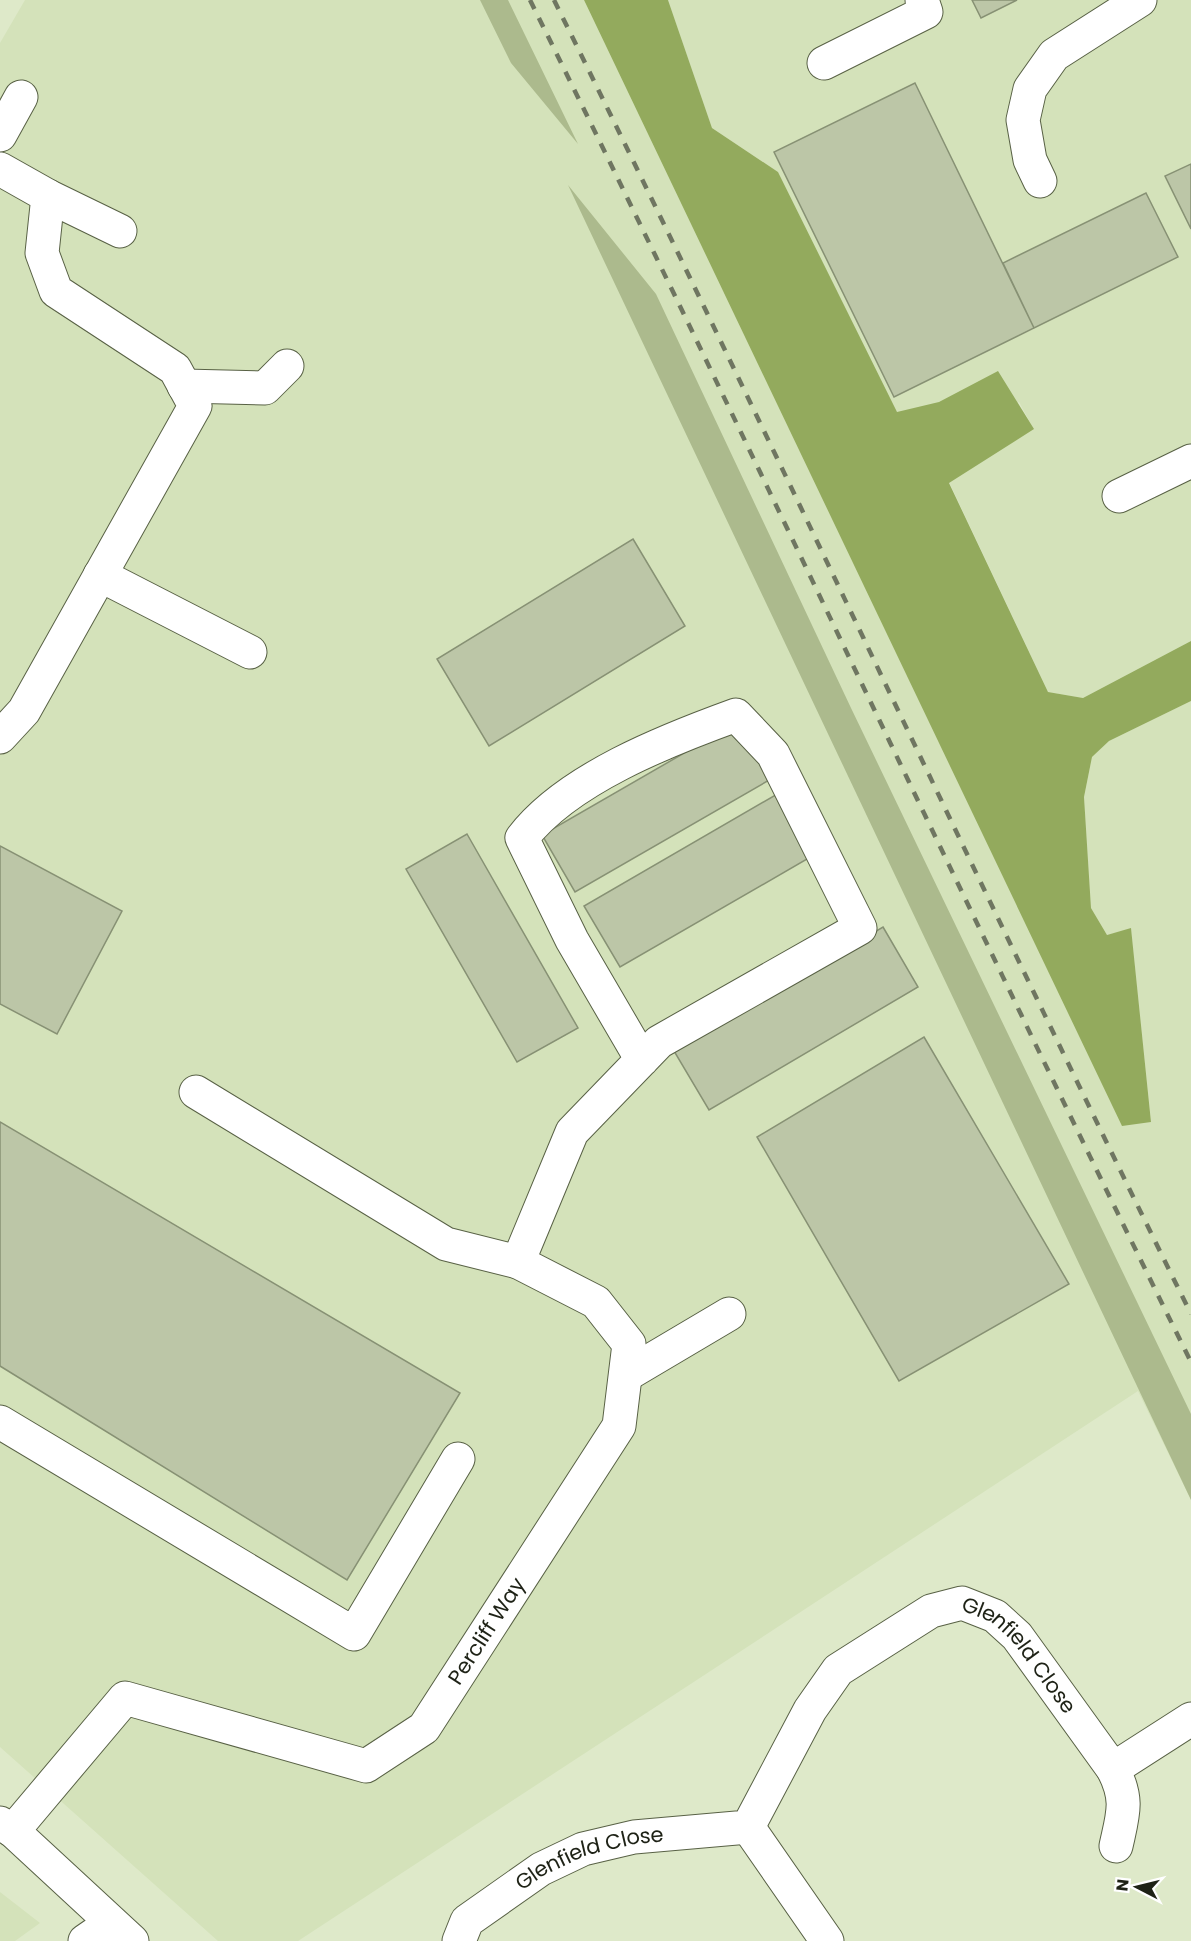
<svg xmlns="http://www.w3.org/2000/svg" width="1191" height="1941" font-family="Poppins,sans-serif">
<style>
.built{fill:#d4e2ba}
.green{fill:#acba8d}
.forest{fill:#93aa5d}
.building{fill:#bcc6a7;stroke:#879174;stroke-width:1.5}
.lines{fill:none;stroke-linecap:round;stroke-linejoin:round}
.minor-casing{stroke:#586145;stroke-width:35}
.minor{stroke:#fff;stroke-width:33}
.rail{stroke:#6f7661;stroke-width:4.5;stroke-dasharray:10 10;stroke-linecap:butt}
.labels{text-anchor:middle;stroke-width:6;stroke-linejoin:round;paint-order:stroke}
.street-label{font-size:21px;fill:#1e2216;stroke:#fff}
</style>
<rect width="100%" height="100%" fill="#dee9c9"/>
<!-- built -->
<path class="built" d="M 25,0 L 584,0 L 1122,1125 L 1151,1121 L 1131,929 L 1107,935 L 1091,908 L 1084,797 L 1092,757 L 1109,741 L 1191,701 L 1191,1500 L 1138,1391 L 298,1941 L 218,1941 L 0,1747 L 0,43 Z
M 668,0 L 1191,0 L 1191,641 L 1083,698 L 1048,692 L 949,482 L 1033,428 L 1019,402 L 915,451 L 778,172 L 712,128 Z
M 0,1892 L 40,1923 L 15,1941 L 0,1941 Z"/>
<!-- green -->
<path class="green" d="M 480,0 L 508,0 L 578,144 L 511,63 Z
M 568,185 L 656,294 L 851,708 L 1191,1414 L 1191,1500 Z"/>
<!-- forest -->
<path class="forest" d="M 584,0 L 668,0 L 712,128 L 778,172 L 897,412 L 939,402 L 998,371 L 1034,429 L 949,483 L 1048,692 L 1083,698 L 1191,641 L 1191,701 L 1109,741 L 1092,757 L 1084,797 L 1091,908 L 1107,935 L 1131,928 L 1151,1122 L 1122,1126 Z"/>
<!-- building -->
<path class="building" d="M 972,0 L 1017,0 L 981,18 Z
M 915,83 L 1034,328 L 894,397 L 774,152 Z
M 1191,164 L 1191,229 L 1165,176 Z
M 1146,193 L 1178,257 L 1034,328 L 1003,263 Z
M 633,539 L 685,626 L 489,746 L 437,659 Z
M 738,722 L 771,779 L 575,892 L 542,835 Z
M 779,793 L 814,855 L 620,967 L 584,906 Z
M 467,834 L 578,1028 L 517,1062 L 406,869 Z
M 0,846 L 122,911 L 57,1034 L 0,1004 Z
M 883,927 L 918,987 L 709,1110 L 674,1051 Z
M 924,1037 L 1069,1284 L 899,1381 L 757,1137 Z
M 0,1122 L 460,1393 L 347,1580 L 0,1366 Z"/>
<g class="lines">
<!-- minor casing -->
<g class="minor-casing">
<g id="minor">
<path d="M 824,63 L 926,12 L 922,0"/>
<path d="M 0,135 L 21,97"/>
<path d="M 0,169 L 48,196 L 42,253 L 56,291 L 175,369 L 195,406 L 24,711 L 0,737"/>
<path d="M 1040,181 L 1030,160 L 1023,120 L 1030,89 L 1054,55 L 1140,0"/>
<path d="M 48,196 L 120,231"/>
<path d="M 184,386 L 265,388 L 287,366"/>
<path d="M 1119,496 L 1191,461"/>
<path d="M 100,575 L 250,652"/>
<path d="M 196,1092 L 446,1244 L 518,1262"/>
<path d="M 626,1375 L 729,1314"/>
<path d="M 0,1422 L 354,1634 L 458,1459"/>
<path d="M 1113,1769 C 1129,1800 1123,1814 1116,1846"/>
<path d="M 0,1823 L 13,1831 L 132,1941"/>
<path d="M 748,1827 L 827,1941"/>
<path id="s1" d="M 13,1831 L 125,1698 L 366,1766 L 424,1728 L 619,1426 L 629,1344 L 596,1302 L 518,1262 L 572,1132 L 659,1042 L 860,928 L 773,754 L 736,715 C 667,740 567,779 522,838 L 572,940 L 642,1060"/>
<path d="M 85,1941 L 111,1923"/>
<path id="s2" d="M 459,1941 L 467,1921 L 541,1869 L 583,1849 L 634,1837 L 748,1827 L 810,1710 L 838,1670 L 931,1611 L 962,1603 L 995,1616 L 1017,1636 L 1113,1769 L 1191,1719"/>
</g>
</g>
<!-- minor -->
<use href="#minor" class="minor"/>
<!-- rail -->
<path class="rail" d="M 530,0 C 754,452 967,910 1191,1362
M 554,0 C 770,436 975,878 1191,1314"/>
</g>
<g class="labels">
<!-- street labels -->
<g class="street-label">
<text dy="7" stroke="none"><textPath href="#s1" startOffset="609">Percliff Way</textPath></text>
<text dy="7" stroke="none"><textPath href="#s2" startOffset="728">Glenfield Close</textPath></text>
<text dy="7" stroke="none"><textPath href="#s2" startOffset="162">Glenfield Close</textPath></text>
</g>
</g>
<!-- north arrow -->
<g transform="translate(1137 1887) rotate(277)" stroke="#ffffff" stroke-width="4.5" paint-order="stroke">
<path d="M0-4.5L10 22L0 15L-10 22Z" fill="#1e2216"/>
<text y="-9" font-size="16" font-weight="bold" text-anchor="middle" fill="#1e2216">N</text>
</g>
</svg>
